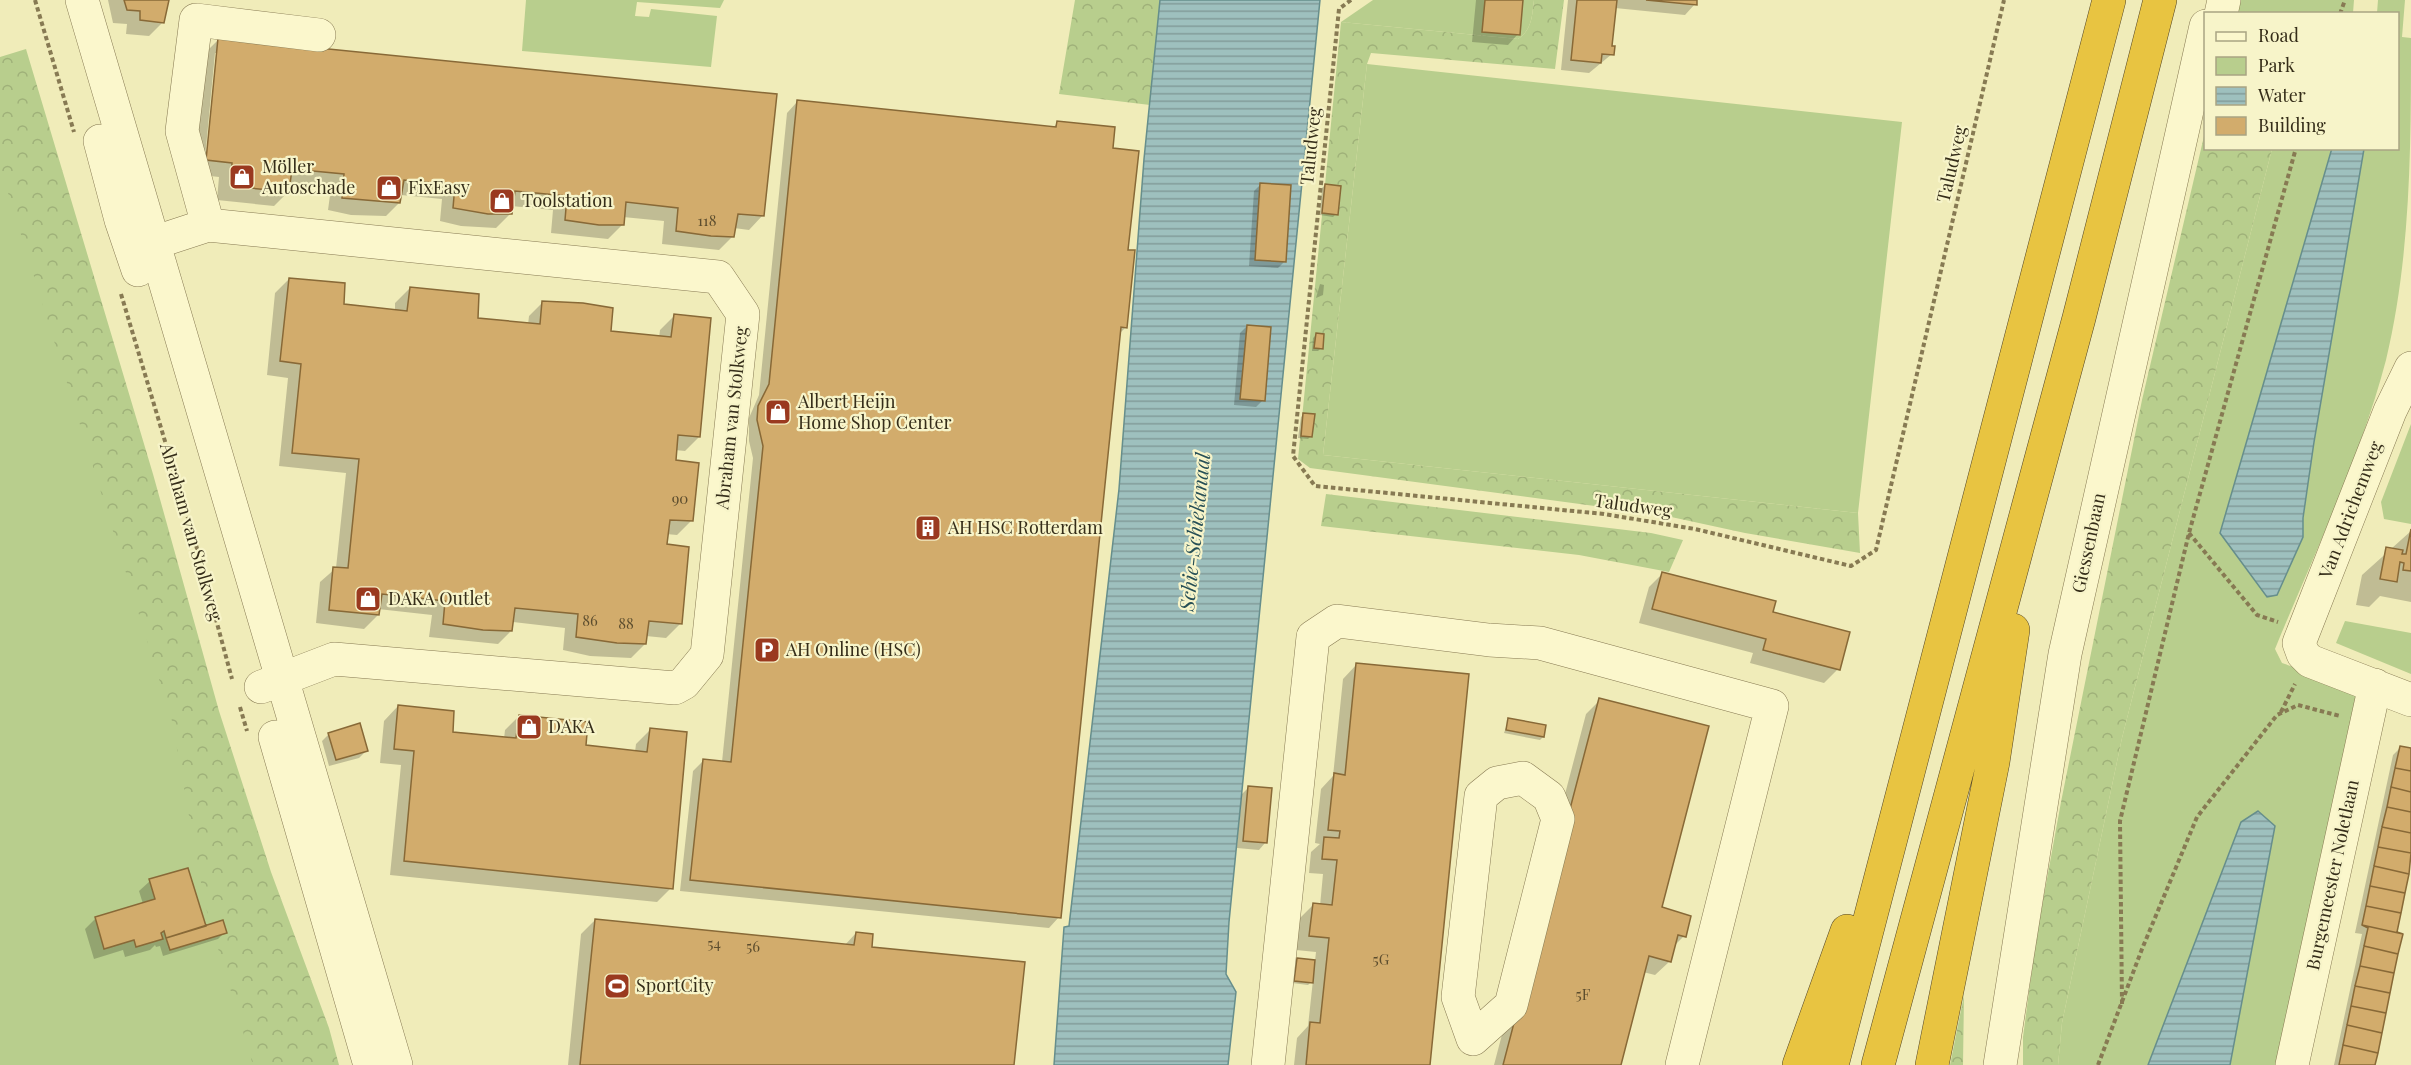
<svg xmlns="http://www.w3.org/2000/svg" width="2411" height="1065" font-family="'Playfair Display',serif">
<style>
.green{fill:#b8ce8d}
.forest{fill:url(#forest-crowns)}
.water{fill:url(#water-rules);stroke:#668e8c;stroke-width:1.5}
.shadow{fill:#0003;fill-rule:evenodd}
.building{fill:#d2ac6c;stroke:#886937;stroke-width:1.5}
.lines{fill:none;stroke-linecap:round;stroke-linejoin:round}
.minor-casing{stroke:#877a53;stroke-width:34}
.highway-casing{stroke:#544628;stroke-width:34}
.path{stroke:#877a53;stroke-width:4;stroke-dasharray:4.5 3;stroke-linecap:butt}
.minor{stroke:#fbf7cc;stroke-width:33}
.highway{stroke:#e8c441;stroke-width:33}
.labels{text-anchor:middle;stroke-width:4.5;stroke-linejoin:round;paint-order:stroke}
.number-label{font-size:15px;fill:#5c4d2e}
.street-label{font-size:18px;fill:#352d19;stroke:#f7f4c9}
.poi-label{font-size:18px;fill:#352d19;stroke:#f7f4c9;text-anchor:start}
.water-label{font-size:20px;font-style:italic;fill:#274f56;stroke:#f7f4c9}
</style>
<defs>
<pattern id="forest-crowns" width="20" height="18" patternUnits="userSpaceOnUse" patternTransform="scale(1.5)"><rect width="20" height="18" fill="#b8ce8d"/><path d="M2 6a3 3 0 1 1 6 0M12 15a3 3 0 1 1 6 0" fill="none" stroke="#9fb179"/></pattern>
<pattern id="water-rules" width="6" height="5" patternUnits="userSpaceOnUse" patternTransform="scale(1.5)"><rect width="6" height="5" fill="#9ec0be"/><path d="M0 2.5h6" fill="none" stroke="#829c9a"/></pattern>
</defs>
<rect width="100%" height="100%" fill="#f0ecb9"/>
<!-- green -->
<path class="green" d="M 526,0 L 724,0 L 720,8 L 637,2 L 635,16 L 649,17 L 651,9 L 717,16 L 711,67 L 522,51 Z
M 1373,0 L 1534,0 C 1532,16 1532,30 1518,39 L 1341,22 Z
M 2239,0 L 2354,0 L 2353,13 L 2235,14 Z
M 2378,0 L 2405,0 L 2402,37 L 2411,38 C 2411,146 2411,255 2386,360 C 2360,459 2314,554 2275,649 L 2282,663 L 2345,685 L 2357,695 L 2285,1065 L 2230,1065 L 2275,826 L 2148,1065 L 2058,1065 L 2062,1023 L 2122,738 L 2272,149 L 2332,149 L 2220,533 L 2277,595 L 2303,537 L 2303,518 L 2314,442 L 2364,149 L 2398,148 L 2398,14 L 2377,13 Z
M 1367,64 L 1902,122 L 1858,513 L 1323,455 Z
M 0,71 L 273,1065 L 0,1065 Z
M 2411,424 L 2411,524 L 2384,519 L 2381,502 Z
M 2345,621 L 2411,633 L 2411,674 L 2336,643 Z"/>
<!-- forest -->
<path class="forest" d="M 1075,0 L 1160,0 L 1150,105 L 1059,94 Z
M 1534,0 L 1564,0 L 1555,69 L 1371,53 L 1367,64 L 1323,455 L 1858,513 L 1860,553 L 1745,533 L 1662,515 L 1310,468 L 1298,459 L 1341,22 L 1518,39 C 1532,30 1532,16 1534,0 Z
M 26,49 L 153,474 L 219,711 L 271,872 L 329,1028 L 339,1065 L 253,1065 L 205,905 L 172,721 L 0,167 L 0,57 Z
M 2205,132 L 2206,148 L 2272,149 L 2122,738 L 2062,1023 L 2058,1065 L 2023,1065 L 2023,1037 L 2036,939 L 2061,802 L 2142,400 Z
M 1326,494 L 1651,533 L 1683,540 L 1669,572 L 1579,555 L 1321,526 Z
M 1964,995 L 1963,1065 L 1950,1065 Z"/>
<!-- water -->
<path class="water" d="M 1160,0 L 1320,0 L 1229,922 L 1226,974 L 1236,992 L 1228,1065 L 1054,1065 L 1064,927 L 1069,926 L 1119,489 L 1144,159 Z
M 2332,148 L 2364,149 L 2314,442 L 2303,518 L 2303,537 L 2277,595 L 2267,597 L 2220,533 Z
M 2258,811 L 2275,826 L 2230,1065 L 2148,1065 L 2241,822 Z"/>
<!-- shadow -->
<path class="shadow" d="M 108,0 L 167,0 L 163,22 L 149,36 L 126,34 L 127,24 L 113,23 Z
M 1476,0 L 1522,0 L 1518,34 L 1508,45 L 1472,42 Z
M 1568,0 L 1696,0 L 1695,4 L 1685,15 L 1615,8 L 1611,47 L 1612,54 L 1589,73 L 1561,70 Z
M 218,40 L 763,215 L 749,230 L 734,228 L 733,236 L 719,250 L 662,244 L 664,221 L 623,217 L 622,225 L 608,239 L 551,233 L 553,210 L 511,206 L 510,214 L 496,228 L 461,226 L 440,221 L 442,199 L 401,195 L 400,202 L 386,216 L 351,215 L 328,210 L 331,188 L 289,183 L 288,192 L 274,206 L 217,200 L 219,177 L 193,174 L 204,54 ZM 215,53 L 218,53 L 207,168 L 204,168 Z
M 797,102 L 1053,128 L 1058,122 L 1111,150 L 1127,251 L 1126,327 L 1119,334 L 1059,917 L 1049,928 L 680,891 L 693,771 L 703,761 L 722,762 L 753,458 L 749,441 L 749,418 L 759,395 L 787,113 Z
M 1261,184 L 1285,261 L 1278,268 L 1249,266 L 1254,191 Z
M 1325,185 L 1336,214 L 1333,217 L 1320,215 L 1322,188 Z
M 289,279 L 342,306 L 395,311 L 395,303 L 409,289 L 478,296 L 476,319 L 528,325 L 529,316 L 543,302 L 609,333 L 659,338 L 660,330 L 674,316 L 699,437 L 685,451 L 675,450 L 674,461 L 697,464 L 691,521 L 677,535 L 666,534 L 665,546 L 680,624 L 666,638 L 646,636 L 645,644 L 631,658 L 590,656 L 563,650 L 565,628 L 513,622 L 512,630 L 498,644 L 429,637 L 432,615 L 378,609 L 378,615 L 364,629 L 316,623 L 320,582 L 336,568 L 346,473 L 279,466 L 288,378 L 267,375 L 275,293 Z
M 1320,284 L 1324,285 L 1323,295 L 1316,298 Z
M 1247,326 L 1263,400 L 1256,407 L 1234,405 L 1240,333 Z
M 1316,335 L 1321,348 L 1318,351 L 1312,351 L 1313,338 Z
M 1304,414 L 1311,436 L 1308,439 L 1298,438 L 1301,417 Z
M 2411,531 L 2411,602 L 2380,596 L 2369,607 L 2356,605 L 2362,575 Z
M 1663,573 L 1771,613 L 1838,669 L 1824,683 L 1750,663 L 1753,653 L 1639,623 L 1649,587 Z
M 1357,664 L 1429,1065 L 1294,1065 L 1297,1038 L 1308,1026 L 1313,980 L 1308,985 L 1292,983 L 1294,962 L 1297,959 L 1315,961 L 1316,952 L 1296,950 L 1299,919 L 1313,905 L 1320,906 L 1323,874 L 1309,873 L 1311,852 L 1320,844 L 1315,843 L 1321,789 L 1333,776 L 1343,679 Z
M 1600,700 L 1660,908 L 1684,936 L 1673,947 L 1669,962 L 1655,975 L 1643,972 L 1619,1065 L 1494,1065 L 1586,714 Z
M 398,706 L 452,733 L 504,739 L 505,730 L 519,716 L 585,747 L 635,752 L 636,744 L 650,730 L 671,888 L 657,902 L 390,875 L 401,765 L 380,763 L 384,721 Z
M 1509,719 L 1543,737 L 1540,740 L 1504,733 Z
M 329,734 L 366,751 L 359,758 L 329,766 L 322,741 Z
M 2400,748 L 2411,750 L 2411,857 L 2395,933 L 2374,1065 L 2334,1065 L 2362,934 L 2355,933 L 2393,755 Z
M 1249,787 L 1265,843 L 1259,850 L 1237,848 L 1242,794 Z
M 150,881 L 204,927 L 225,932 L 218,939 L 163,956 L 160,946 L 156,947 L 155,945 L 150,950 L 125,957 L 123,950 L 94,959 L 85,929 L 96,918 L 143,904 L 139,891 Z
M 595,920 L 844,946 L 856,933 L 870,948 L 1013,1065 L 568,1065 L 581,934 Z"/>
<!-- building -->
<path class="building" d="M 124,0 L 169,0 L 164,23 L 140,20 L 140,11 L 127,10 Z
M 1485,0 L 1523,0 L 1520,35 L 1482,32 Z
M 1577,0 L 1617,0 L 1612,46 L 1615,46 L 1614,55 L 1602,54 L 1601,63 L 1571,60 Z
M 1646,0 L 1697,0 L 1697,5 Z
M 218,38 L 777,94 L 764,216 L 738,214 L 734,237 L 711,236 L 676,231 L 678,208 L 626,202 L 624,225 L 599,225 L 565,220 L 567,196 L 515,191 L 512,214 L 488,214 L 453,208 L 455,185 L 404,180 L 400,203 L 342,198 L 344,174 L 292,169 L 289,192 L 231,186 L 232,163 L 206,160 Z
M 797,100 L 1056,127 L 1057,121 L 1115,127 L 1113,148 L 1139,151 L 1128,250 L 1135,250 L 1127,328 L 1121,327 L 1061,918 L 690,880 L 703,759 L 731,762 L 763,446 L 757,420 L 758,406 L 769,384 Z
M 1260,183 L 1291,185 L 1286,262 L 1255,260 Z
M 1325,184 L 1341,186 L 1338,215 L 1322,213 Z
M 289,278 L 345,283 L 344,304 L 407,311 L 410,287 L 479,294 L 478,318 L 540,324 L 542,301 L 583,303 L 613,308 L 611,331 L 671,337 L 674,314 L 711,318 L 700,437 L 678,435 L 676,460 L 699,463 L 693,521 L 670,520 L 667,544 L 689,547 L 682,624 L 649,621 L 646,644 L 617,643 L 576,637 L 578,614 L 515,608 L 512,631 L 483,630 L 443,624 L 445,601 L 382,594 L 379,615 L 329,610 L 333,567 L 348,568 L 359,459 L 292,453 L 301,364 L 280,361 Z
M 1247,325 L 1271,327 L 1265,401 L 1240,399 Z
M 1316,333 L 1324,334 L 1323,349 L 1314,348 Z
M 1303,413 L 1315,414 L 1312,437 L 1301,436 Z
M 2411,529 L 2411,571 L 2403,570 L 2404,563 L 2400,562 L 2397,582 L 2380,579 L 2386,547 L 2403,550 L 2402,554 L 2406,554 Z
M 1662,572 L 1776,601 L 1773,612 L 1850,632 L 1840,670 L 1763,650 L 1766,639 L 1652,609 Z
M 1356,663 L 1469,674 L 1430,1065 L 1306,1065 L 1310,1022 L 1320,1023 L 1329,938 L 1309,936 L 1313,903 L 1332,905 L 1337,860 L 1322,859 L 1324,837 L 1339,838 L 1340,831 L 1328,830 L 1334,773 L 1345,775 Z
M 1599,698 L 1709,726 L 1662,907 L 1691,916 L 1686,937 L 1678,935 L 1671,962 L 1649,956 L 1621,1065 L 1503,1065 Z
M 398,705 L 454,711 L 453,732 L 516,738 L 519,715 L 588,722 L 586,745 L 647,752 L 650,728 L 687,732 L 673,889 L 404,861 L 414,751 L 394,749 Z
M 1508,718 L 1546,725 L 1544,737 L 1506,730 Z
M 360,723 L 368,751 L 336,760 L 328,733 Z
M 2400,746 L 2411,748 L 2411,771 L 2395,768 Z
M 2395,768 L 2411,771 L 2411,792 L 2391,787 Z
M 1248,786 L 1272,788 L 1267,843 L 1243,841 Z
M 2391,787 L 2411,792 L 2411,812 L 2387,807 Z
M 2387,807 L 2411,812 L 2411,833 L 2382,827 Z
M 2382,827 L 2411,833 L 2411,853 L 2378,847 Z
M 2378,847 L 2411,853 L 2409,874 L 2374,866 Z
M 2374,866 L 2409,874 L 2405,893 L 2370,886 Z
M 188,868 L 206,926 L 166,938 L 164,931 L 161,933 L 163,939 L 136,947 L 134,940 L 104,949 L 95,917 L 155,899 L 149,879 Z
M 2370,886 L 2405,893 L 2401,913 L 2366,906 Z
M 2366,906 L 2401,913 L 2397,932 L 2403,934 L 2362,925 Z
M 595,919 L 854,945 L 856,932 L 873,934 L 872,947 L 1025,962 L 1014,1065 L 580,1065 Z
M 223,920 L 227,933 L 170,950 L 166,938 Z
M 2362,925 L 2403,934 L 2398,954 L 2364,946 L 2368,928 Z
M 2364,946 L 2398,954 L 2394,973 L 2360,966 Z
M 1297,958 L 1315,960 L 1313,983 L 1294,981 Z
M 2360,966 L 2394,973 L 2390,993 L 2355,986 Z
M 2355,986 L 2390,993 L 2386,1013 L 2351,1006 Z
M 2351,1006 L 2386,1013 L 2382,1033 L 2347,1025 Z
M 2347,1025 L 2382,1033 L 2378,1053 L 2343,1045 Z
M 2343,1045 L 2378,1053 L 2375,1065 L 2339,1065 Z"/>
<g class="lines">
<!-- minor casing -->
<g class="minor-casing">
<path id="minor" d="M 82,0 L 396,1065
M 2221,14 L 2224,0
M 100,141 L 121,220 L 138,270
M 208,225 L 182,131 L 196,20 L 319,35
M 132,250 L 208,225 L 718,277 L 743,314 L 707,655 L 684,683 L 675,688 L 334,659 L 261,687
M 2411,368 L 2390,411 L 2299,643 L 2303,654 L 2310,661 L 2411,700
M 275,737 L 370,1065
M 1523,778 L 1549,797 L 1558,819 L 1511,1005 L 1473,1039 L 1458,997 L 1481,796 L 1497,783 Z
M 1268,1065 L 1313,637 L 1337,621 L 1489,640 L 1540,643 L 1772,706 L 1682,1065
M 2000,1065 L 2065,654 L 2206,26
M 2292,1065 L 2375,685"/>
</g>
<!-- highway casing -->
<g class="highway-casing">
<path id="highway" d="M 1799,1065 L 1847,931
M 1832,1065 L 2109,0
M 1878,1065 L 2079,318 L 2160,0
M 1932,1065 L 1993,762 L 2013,630"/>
</g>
<!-- path -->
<path class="path" d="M 35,0 L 74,132
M 1351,0 L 1339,9 L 1293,456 L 1315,486 L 1604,514 L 1695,529 L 1851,566 L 1876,550 L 2004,0
M 2340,14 L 2345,0
M 121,294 L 196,545 L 232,679
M 2189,533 L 2257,615 L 2278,622
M 240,707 L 247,731
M 2281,712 L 2295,684
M 2122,1004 L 2120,821 L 2189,533 L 2296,148
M 2098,1065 L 2142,949 L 2197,817 L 2277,715 L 2298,705 L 2340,716"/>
<!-- minor -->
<use href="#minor" class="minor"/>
<!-- highway -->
<use href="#highway" class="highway"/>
</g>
<!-- icons -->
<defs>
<g id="shop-square" transform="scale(1.35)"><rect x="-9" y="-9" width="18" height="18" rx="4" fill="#9a391f" stroke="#f7f4c9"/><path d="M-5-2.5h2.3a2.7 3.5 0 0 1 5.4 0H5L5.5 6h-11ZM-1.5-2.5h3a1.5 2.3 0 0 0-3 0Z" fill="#fff"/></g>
<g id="building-square" transform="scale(1.35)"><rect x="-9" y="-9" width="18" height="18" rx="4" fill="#9a391f" stroke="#f7f4c9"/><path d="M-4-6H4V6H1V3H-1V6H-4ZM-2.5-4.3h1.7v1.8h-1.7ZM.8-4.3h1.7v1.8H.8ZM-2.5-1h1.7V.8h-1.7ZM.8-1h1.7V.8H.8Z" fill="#fff"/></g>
<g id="parking-square" transform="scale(1.35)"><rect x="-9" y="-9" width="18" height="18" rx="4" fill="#9a391f" stroke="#f7f4c9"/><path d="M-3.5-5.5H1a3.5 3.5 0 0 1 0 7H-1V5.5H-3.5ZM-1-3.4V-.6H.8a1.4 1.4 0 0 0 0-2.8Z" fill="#fff"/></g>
<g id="stadium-square" transform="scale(1.35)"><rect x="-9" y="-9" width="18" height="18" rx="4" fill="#9a391f" stroke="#f7f4c9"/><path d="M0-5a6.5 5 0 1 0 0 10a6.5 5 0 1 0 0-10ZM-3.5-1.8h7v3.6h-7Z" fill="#fff"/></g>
</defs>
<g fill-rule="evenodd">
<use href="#shop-square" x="242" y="177"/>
<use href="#shop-square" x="389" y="188"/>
<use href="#shop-square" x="502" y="201"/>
<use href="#shop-square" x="778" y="412"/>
<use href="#building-square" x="928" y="528"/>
<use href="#shop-square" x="368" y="599"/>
<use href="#parking-square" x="767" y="650"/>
<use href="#shop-square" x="529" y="727"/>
<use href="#stadium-square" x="617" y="986"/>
</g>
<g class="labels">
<!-- number labels -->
<g class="number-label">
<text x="707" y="226">118</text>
<text x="680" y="504">90</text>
<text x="590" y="626">86</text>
<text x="626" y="629">88</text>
<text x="714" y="949">54</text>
<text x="753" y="952">56</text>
<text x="1381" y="965">5G</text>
<text x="1583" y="1000">5F</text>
</g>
<!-- street labels -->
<g class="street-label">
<text transform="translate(1311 146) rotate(-84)" y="6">Taludweg</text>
<text transform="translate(1952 164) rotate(-77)" y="6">Taludweg</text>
<text transform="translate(732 418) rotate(-84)" y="6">Abraham van Stolkweg</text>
<text transform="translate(1633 506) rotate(8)" y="6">Taludweg</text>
<text transform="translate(2351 510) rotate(-69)" y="6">Van Adrichemweg</text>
<text transform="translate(191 532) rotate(74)" y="6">Abraham van Stolkweg</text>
<text transform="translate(2089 543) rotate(-78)" y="6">Giessenbaan</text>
<text transform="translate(2333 875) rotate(-78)" y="6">Burgemeester Noletlaan</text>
</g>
<!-- poi labels -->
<g class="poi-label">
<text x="262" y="173">Möller<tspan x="262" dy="21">Autoschade</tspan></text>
<text x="408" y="194">FixEasy</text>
<text x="522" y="207">Toolstation</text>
<text x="798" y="408">Albert Heijn<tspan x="798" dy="21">Home Shop Center</tspan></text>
<text x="948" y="534">AH HSC Rotterdam</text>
<text x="388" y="605">DAKA Outlet</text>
<text x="786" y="656">AH Online (HSC)</text>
<text x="548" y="733">DAKA</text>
<text x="636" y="992">SportCity</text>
</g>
<!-- water labels -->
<g class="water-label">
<text transform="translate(1195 532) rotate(-84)" y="7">Schie-Schiekanaal</text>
</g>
</g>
<!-- legend -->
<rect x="2204" y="12" width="195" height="138" fill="#f7f4c9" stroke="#a9a483" stroke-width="1.5"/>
<rect x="2216" y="32" width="30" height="9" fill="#fbf7cc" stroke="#a9a483" stroke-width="1.5"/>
<text x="2258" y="42" font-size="18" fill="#352d19">Road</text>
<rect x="2216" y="57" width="30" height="18" fill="#b8ce8d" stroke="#a9a483" stroke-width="1.5"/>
<text x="2258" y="72" font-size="18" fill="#352d19">Park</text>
<rect x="2216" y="87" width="30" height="18" fill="url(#water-rules)" stroke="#a9a483" stroke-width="1.5"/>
<text x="2258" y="102" font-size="18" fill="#352d19">Water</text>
<rect x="2216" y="117" width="30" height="18" fill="#d2ac6c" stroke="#a9a483" stroke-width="1.5"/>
<text x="2258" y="132" font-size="18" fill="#352d19">Building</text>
</svg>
